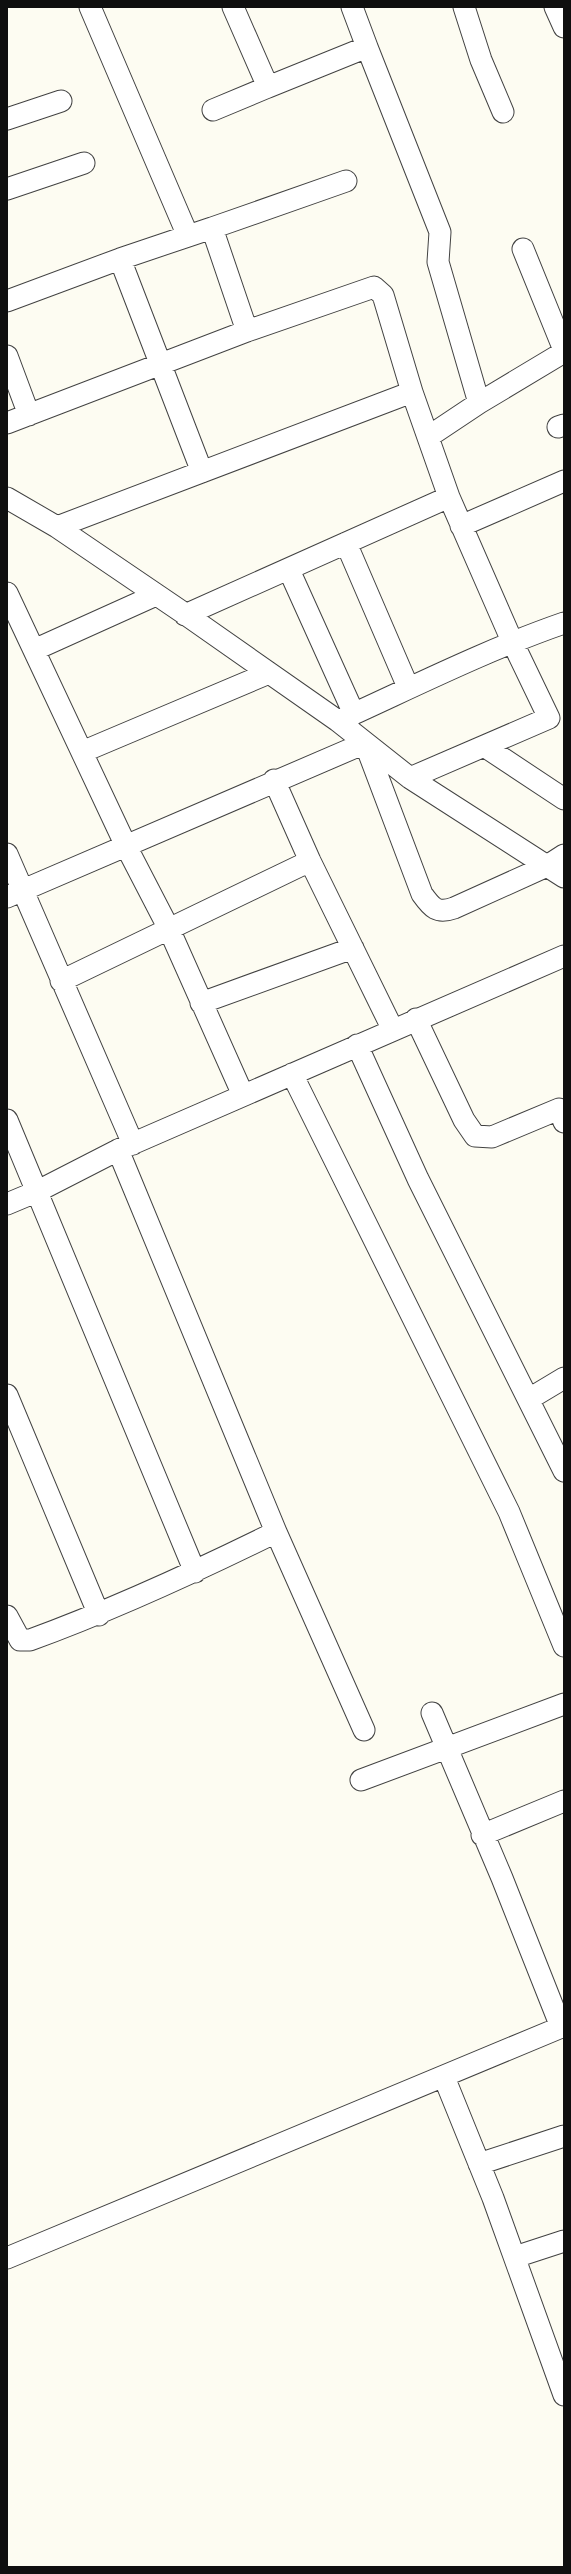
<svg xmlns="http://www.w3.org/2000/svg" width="571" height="2574" font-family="'Noto Serif',serif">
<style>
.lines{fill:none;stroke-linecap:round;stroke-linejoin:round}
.street-casing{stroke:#424242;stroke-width:23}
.street{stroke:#fff;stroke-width:21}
</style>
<rect width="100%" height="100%" fill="#fdfcf2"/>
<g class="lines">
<!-- street casing -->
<g class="street-casing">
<path id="street" d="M 90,7 L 188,236
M 233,7 L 268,87 L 367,47 L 352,7
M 464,7 L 481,60 L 503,112
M 555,7 L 564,27
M 367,47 L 440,232 L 438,262 L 479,403 L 564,352
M 213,110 L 268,87
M 7,119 L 61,101
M 7,189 L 84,163
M 212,228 L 346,181
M 523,249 L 564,350
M 120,259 L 202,472
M 7,301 L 120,259 L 212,228 L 247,331
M 7,356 L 29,415
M 7,423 L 247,331 L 374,287 L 383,295 L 412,392
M 558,427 L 564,425
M 428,437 L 479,403
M 7,498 L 57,527 L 188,616 L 338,721 L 410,778 L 564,877
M 461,526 L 564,481
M 57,527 L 412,392 L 449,497
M 346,543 L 408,687
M 289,570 L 354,714
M 7,593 L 126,846 L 169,929 L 243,1095
M 185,615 L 449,497 L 512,641 L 549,718 L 410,778
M 34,650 L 156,595
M 338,721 C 413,687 486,650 564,623
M 484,746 L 564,799
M 82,752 L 269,673
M 274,780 L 310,861 L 393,1030
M 7,854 L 133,1144
M 7,897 L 365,743 L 422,894 C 432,908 437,914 454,908 L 547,866 L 564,855
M 61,981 L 310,861
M 201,1003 L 353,948
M 416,1019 L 464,1120 L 475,1136 L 492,1137 L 559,1109 L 564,1122
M 357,1045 L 418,1179 L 564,1471
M 292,1074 L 509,1512 L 564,1646
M 7,1120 L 195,1572
M 7,1204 L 38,1191 L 118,1150 L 564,956
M 7,1395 L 99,1615
M 529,1399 L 564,1378
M 276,1532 L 364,1730
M 7,1616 L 20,1640 L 30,1640 C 115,1609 195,1572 276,1532 L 118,1150
M 432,1713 L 502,1878 L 561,2027
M 361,1780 L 564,1704
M 482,1835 L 564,1801
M 444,2077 L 493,2198 L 564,2395
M 479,2164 L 564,2136
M 515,2257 L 564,2241
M 7,2258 L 564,2026"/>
</g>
<!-- street -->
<use href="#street" class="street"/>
</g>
<!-- border -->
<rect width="571" height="2574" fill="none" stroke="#0f0f0f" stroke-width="16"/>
</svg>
